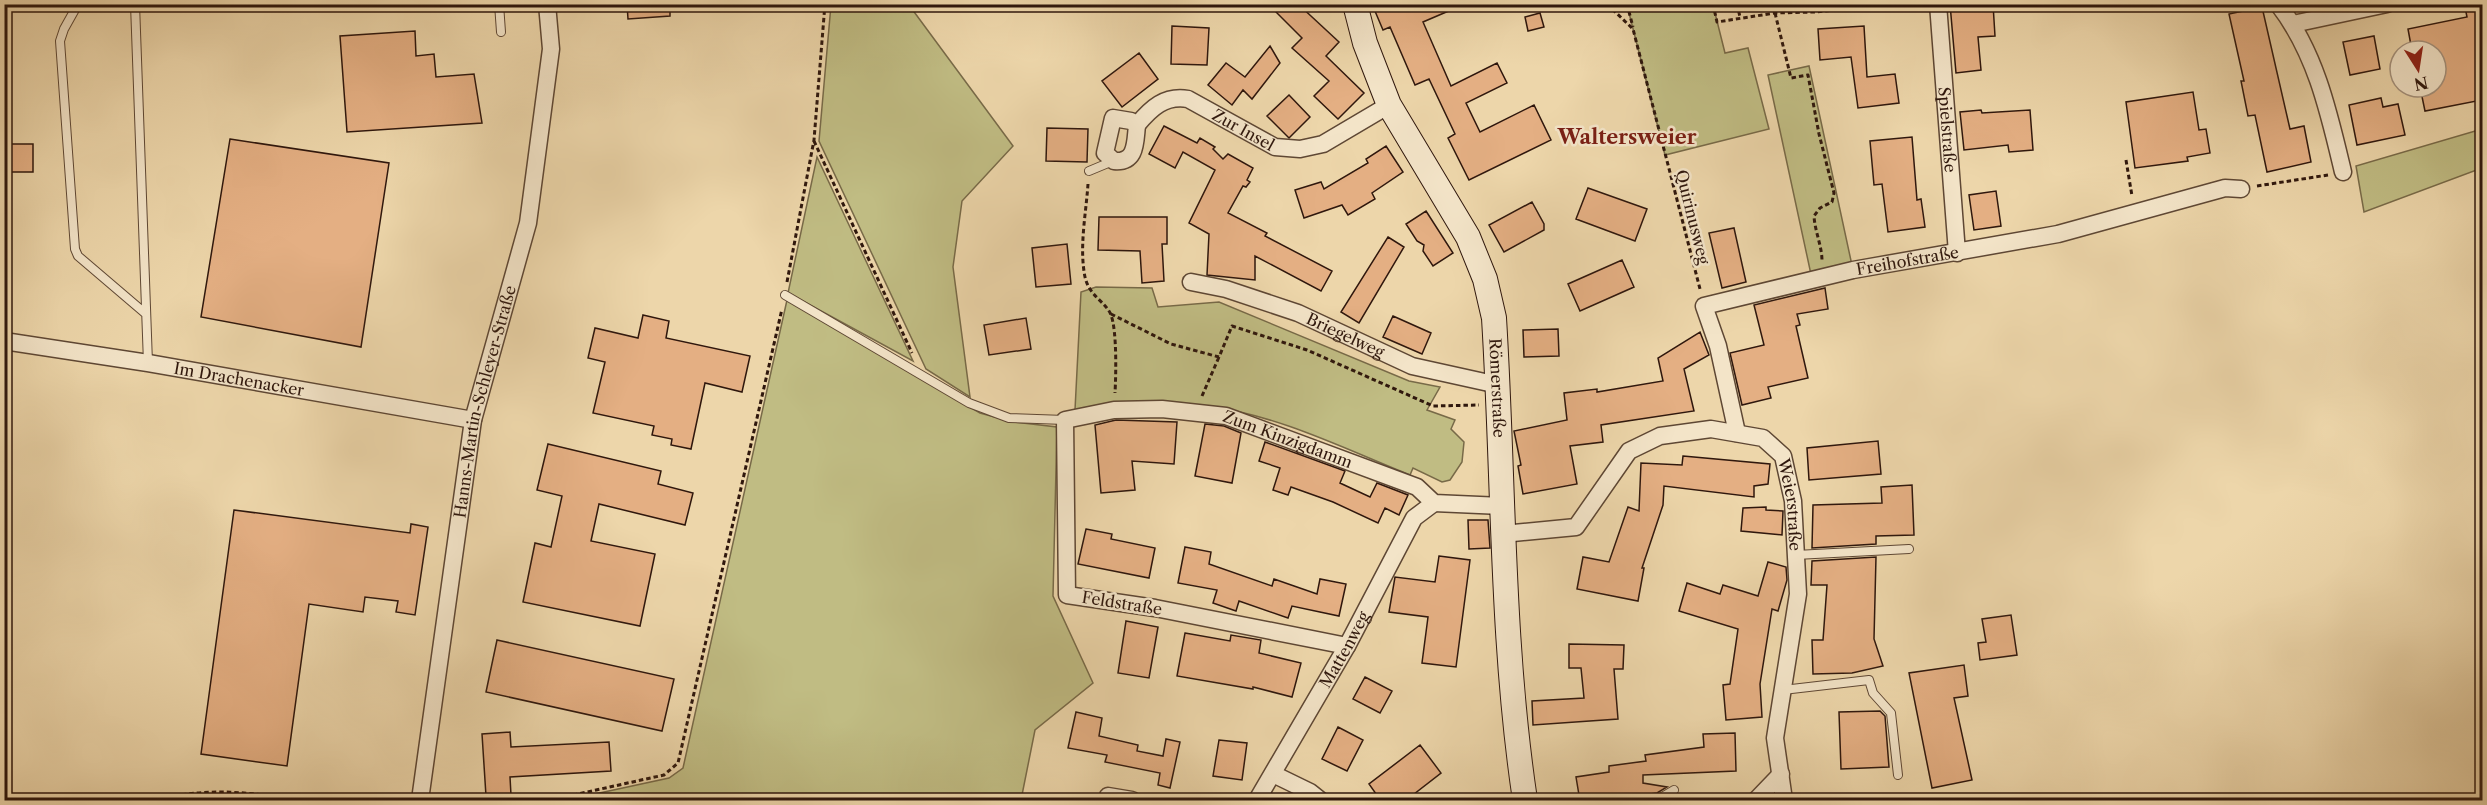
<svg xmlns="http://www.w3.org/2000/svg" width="2487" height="805" font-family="'Libre Caslon Text',serif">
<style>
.green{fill:#c0bc83;stroke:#786a48;stroke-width:1.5}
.building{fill:#e4af83;stroke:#2f170d;stroke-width:1.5}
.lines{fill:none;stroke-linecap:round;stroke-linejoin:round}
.lane-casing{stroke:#5e4734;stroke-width:10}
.street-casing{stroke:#5e4734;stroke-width:19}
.secondary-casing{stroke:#2f170d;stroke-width:26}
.path{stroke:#2f170d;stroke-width:3;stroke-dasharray:4.5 3;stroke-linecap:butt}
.lane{stroke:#f3e4c8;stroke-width:8}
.street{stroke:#f3e4c8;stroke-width:16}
.secondary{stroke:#f3e4c8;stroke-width:24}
.labels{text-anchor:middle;stroke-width:5;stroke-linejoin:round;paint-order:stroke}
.street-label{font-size:16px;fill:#2f170d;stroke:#f3e4c8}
.quarter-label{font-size:20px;font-weight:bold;fill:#7a1f14;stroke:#f3e4c8}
</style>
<rect width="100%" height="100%" fill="#edd6aa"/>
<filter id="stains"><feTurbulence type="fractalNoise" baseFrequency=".00333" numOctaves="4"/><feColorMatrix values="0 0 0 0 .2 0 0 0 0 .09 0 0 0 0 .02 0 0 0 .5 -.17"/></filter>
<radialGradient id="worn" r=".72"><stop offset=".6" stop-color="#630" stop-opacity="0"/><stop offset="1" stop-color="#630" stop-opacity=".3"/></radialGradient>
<!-- green -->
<path class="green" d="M 909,5 L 1013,146 L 962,201 L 953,267 L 970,397 L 926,369 L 819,141 L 831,5 Z
M 1627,5 L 1713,5 L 1725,53 L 1748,48 L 1769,129 L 1665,155 Z
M 1809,66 L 1853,270 L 1812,279 L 1768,75 Z
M 2482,129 L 2482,168 L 2364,212 L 2356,166 Z
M 817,157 L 913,361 L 788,293 Z
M 1096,287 L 1152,288 L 1158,307 L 1219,302 L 1409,381 L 1440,387 L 1427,410 L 1455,420 L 1451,429 L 1464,442 L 1462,462 L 1450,480 L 1442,482 L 1413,468 L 1410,475 C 1345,449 1278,415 1207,406 C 1164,400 1119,407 1075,410 L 1081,292 Z
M 787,300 L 980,413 L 1013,422 L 1057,427 L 1053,596 L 1093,683 L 1035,730 L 1021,800 L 567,800 L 669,778 L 683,768 Z"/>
<!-- building -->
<path class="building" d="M 627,4 L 670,4 L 670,16 L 628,19 Z
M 1268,4 L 1298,4 L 1339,42 L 1326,56 L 1364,93 L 1338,119 L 1314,96 L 1329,81 L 1292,48 L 1302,38 Z
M 1372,4 L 1465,4 L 1423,22 L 1451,86 L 1497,63 L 1507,83 L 1466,103 L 1480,132 L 1534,105 L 1551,140 L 1469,180 L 1448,138 L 1455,134 L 1429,79 L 1415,85 L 1390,27 L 1383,30 Z
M 1950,4 L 1993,4 L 1995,36 L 1978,37 L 1981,70 L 1956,73 Z
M 2482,4 L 2482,100 L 2425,111 L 2420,87 L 2436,87 L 2436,51 L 2412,51 L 2408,29 L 2467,17 L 2465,7 Z
M 2262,7 L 2290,129 L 2304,126 L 2311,162 L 2267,172 L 2255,115 L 2248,116 L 2241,81 L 2244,81 L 2229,14 Z
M 1540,13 L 1544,27 L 1528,31 L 1525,17 Z
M 1172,26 L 1209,28 L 1207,65 L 1171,64 Z
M 1864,26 L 1867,77 L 1895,74 L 1899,103 L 1858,108 L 1851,57 L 1820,60 L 1818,29 Z
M 415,31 L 416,56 L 434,54 L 436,77 L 474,74 L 482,123 L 347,132 L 340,36 Z
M 2374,36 L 2380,69 L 2350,75 L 2343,42 Z
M 1270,46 L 1280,63 L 1252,99 L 1243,90 L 1232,105 L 1208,85 L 1226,63 L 1245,77 Z
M 1139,53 L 1158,79 L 1122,107 L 1102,81 Z
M 2193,92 L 2199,130 L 2206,129 L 2210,153 L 2187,157 L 2188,161 L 2135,168 L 2126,102 Z
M 1289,95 L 1310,117 L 1289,138 L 1267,116 Z
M 2381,98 L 2383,107 L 2398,104 L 2405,135 L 2357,145 L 2349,105 Z
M 1981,110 L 1982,113 L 2030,110 L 2033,150 L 2009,152 L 2008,145 L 1964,150 L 1960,112 Z
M 1164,126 L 1197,143 L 1200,138 L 1215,147 L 1213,149 L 1223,159 L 1228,154 L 1253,168 L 1247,180 L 1250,182 L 1246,187 L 1243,186 L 1228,213 L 1267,233 L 1265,236 L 1332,271 L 1321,291 L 1255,256 L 1255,280 L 1207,275 L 1209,234 L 1189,223 L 1215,170 L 1183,152 L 1175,168 L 1149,154 Z
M 1047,128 L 1088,129 L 1087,162 L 1046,161 Z
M 1912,137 L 1917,200 L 1921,199 L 1925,227 L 1888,232 L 1882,184 L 1874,185 L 1870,141 Z
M 230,139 L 389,163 L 361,347 L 201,317 Z
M 9,144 L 33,144 L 33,172 L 9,172 Z
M 1386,146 L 1403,172 L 1372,193 L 1375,199 L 1348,215 L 1342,205 L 1304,218 L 1295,190 L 1321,182 L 1324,189 L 1368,163 L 1366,159 Z
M 1588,188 L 1647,209 L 1635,241 L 1576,219 Z
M 1996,191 L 2001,226 L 1974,230 L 1969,195 Z
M 1532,202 L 1544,224 L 1544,230 L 1504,252 L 1489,225 Z
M 1426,211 L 1453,253 L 1433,266 L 1423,251 L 1424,245 L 1417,241 L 1406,224 Z
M 1099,217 L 1167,217 L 1167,244 L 1162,244 L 1164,281 L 1142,283 L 1140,251 L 1098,250 Z
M 1734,228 L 1746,282 L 1722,288 L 1709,233 Z
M 1388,237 L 1404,247 L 1359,323 L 1341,312 Z
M 1067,244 L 1071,284 L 1036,287 L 1032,248 Z
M 1622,260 L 1634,287 L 1580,311 L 1568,284 Z
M 1825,288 L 1828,309 L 1797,314 L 1800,325 L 1796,326 L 1808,378 L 1768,387 L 1771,398 L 1742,405 L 1730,353 L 1764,345 L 1754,305 Z
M 643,315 L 669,321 L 666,338 L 750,356 L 742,392 L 705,383 L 691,449 L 671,445 L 672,439 L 652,435 L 654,426 L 593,413 L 605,362 L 588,358 L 595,328 L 638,338 Z
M 1393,316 L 1431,333 L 1422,354 L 1383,337 Z
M 1026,318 L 1031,349 L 989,355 L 984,325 Z
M 1558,329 L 1559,356 L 1524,357 L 1523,330 Z
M 1700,332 L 1709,355 L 1684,369 L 1694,411 L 1601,425 L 1603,442 L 1570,446 L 1577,484 L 1523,494 L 1518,466 L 1521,465 L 1514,431 L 1567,420 L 1564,393 L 1597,389 L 1597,392 L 1663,381 L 1658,358 Z
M 1116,420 L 1177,422 L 1174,464 L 1132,461 L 1135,490 L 1101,493 L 1095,425 Z
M 1205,424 L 1224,426 L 1241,433 L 1232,483 L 1195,476 Z
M 1878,441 L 1881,474 L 1809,480 L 1807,448 Z
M 1265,442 L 1345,471 L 1340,483 L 1370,497 L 1377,483 L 1408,495 L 1399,515 L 1385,508 L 1378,523 L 1333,502 L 1291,487 L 1288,495 L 1273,490 L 1280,468 L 1259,461 Z
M 548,444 L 661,471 L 658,484 L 693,493 L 685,525 L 599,504 L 591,541 L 655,554 L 640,626 L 523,602 L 535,543 L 551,547 L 562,496 L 537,490 Z
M 1683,456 L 1770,464 L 1768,484 L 1754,486 L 1754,497 L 1664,486 L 1663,505 L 1642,568 L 1644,568 L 1638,601 L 1577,589 L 1583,557 L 1609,562 L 1628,507 L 1639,511 L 1641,463 L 1682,465 Z
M 1912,485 L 1914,535 L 1876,536 L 1876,544 L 1812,548 L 1813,505 L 1882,503 L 1881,487 Z
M 1766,507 L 1766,510 L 1783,511 L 1782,535 L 1741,531 L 1743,508 Z
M 234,510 L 410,533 L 411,524 L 428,527 L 415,615 L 396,612 L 398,601 L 365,597 L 363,612 L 309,604 L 287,766 L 201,754 Z
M 1468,520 L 1488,520 L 1490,548 L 1469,549 Z
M 1086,529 L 1112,534 L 1111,539 L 1155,548 L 1149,578 L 1078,564 Z
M 1185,547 L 1211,552 L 1209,564 L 1272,586 L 1274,579 L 1317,594 L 1320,579 L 1346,584 L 1339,616 L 1292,606 L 1288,618 L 1239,601 L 1236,611 L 1213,603 L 1217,590 L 1178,583 Z
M 1439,556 L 1470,560 L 1456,667 L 1422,663 L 1428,617 L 1389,612 L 1395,577 L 1435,582 Z
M 1876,557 L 1874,639 L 1883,666 L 1852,673 L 1813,674 L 1812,640 L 1823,640 L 1827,585 L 1811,585 L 1812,561 Z
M 1768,562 L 1786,567 L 1787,580 L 1778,611 L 1772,609 L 1760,684 L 1762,717 L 1726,720 L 1723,685 L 1730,684 L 1738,629 L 1679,611 L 1687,583 L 1720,594 L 1723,585 L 1758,596 Z
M 2011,615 L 2017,655 L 1980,660 L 1978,643 L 1986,642 L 1982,619 Z
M 1126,621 L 1158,627 L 1149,678 L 1118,673 Z
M 1185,633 L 1230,641 L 1231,635 L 1261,640 L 1259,653 L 1301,663 L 1292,697 L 1253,687 L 1253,689 L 1177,676 Z
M 497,640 L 674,679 L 662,731 L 486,692 Z
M 1569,644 L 1624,645 L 1623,669 L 1614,669 L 1618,719 L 1533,725 L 1532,701 L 1584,698 L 1581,668 L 1569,668 Z
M 1964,665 L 1968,696 L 1954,698 L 1972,780 L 1932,788 L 1909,673 Z
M 1365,677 L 1392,691 L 1380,713 L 1353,699 Z
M 1880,711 L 1885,716 L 1889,767 L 1841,769 L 1839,712 Z
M 1076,712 L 1102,718 L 1099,736 L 1138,745 L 1137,751 L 1163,756 L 1166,739 L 1180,742 L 1170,788 L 1158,785 L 1160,773 L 1105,762 L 1107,755 L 1068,748 Z
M 1338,727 L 1363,740 L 1347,771 L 1322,759 Z
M 510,732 L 511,747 L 609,742 L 611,771 L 510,777 L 511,795 L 486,796 L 482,734 Z
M 1735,733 L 1736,771 L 1643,775 L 1643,783 L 1667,787 L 1657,793 L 1616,799 L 1616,801 L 1580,801 L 1576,777 L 1609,772 L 1609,766 L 1646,761 L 1645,755 L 1704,747 L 1703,734 Z
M 1219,740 L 1247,743 L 1242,780 L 1213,776 Z
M 1420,745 L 1441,773 L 1405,801 L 1381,801 L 1369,784 Z"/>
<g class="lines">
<!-- lane casing -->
<g class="lane-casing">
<path id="lane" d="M 78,4 L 64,29 L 60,41 L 75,249 L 78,256 L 146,314
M 135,4 L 148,363
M 499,4 L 501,32
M 1089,171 L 1113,161
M 785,295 L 969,403 L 1009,418 L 1065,420
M 1796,555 L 1909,549
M 1783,690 L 1869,680 L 1873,693 L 1891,713 L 1898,775
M 1657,800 L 1674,790"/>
</g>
<!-- street casing -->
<g class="street-casing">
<g id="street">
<path id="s1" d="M 1938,4 L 1957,253"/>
<path d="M 2278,4 C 2316,53 2329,113 2343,172"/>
<path d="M 2293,24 L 2387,4"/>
<path d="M 1113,118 L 1131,121 L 1137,125 C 1135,142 1137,163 1114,161 L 1105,153 Z"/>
<path id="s2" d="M 1137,125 C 1151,108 1165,95 1188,99 L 1275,147 L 1300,149 L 1323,144 L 1389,105"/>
<path id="s3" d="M 1191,282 L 1226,289 L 1298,313 L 1412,366 L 1498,385"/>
<path id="s4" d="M 4,341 L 148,363 L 473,420"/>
<path id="s5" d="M 1737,433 L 1718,346 L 1704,306 L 1853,270 L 2058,234 L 2225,188 L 2241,189"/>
<path id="s6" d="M 1503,534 L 1576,527 L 1629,451 L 1660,436 L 1711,429 L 1763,438 L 1783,456 L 1793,501 L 1798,594 L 1775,738 L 1784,800"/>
<path id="s7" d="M 1347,646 L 1155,608 L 1067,595 L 1065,420 L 1114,410 L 1162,409 L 1226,416 L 1417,487 L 1434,503 L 1502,506"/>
<path d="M 1273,774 L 1310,792 L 1320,800"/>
<path d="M 1108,796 L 1132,800"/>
<path id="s8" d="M 420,800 L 473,420 L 528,223 L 551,49 L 547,4"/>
<path id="s9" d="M 1257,800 L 1347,646 L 1414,518 L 1434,503"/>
<path d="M 1756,800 L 1781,774"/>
</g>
</g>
<!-- secondary casing -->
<g class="secondary-casing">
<g id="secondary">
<path id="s10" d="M 1355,4 L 1365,43 L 1389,105 L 1468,237 L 1485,279 L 1494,318 C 1504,479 1501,640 1525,800"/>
</g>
</g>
<!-- path -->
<path class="path" d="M 1607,4 L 1633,29 L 1700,289
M 1627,4 L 1633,27
M 1713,4 L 1717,22 L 1775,13 L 1814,12 L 1900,4
M 1737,4 L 1740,17
M 1775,13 L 1791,78 L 1808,75 L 1819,134 L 1834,193 L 1832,202 L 1820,208 L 1814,216 C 1815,232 1822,246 1822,261
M 814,141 L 912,353
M 2126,160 L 2132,196
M 1088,184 C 1086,214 1079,247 1085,277 C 1089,296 1106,302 1111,315 C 1117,331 1116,375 1115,393
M 2257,186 L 2328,175
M 787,282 L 814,140 L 825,4
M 1111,314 L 1171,344 L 1219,357 L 1232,326 L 1307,350 L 1433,406 L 1479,405
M 1202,396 L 1219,357
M 160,800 C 202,787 253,792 295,800
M 551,800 L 664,775 L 678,763 L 782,309"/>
<!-- lane -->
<use href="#lane" class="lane"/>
<!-- street -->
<use href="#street" class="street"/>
<!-- secondary -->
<use href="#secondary" class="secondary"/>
</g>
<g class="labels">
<!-- street labels -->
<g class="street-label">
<text dy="6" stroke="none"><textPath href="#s2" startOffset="124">Zur Insel</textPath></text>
<text dy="6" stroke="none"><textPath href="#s1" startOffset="126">Spielstraße</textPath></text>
<text transform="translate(1693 217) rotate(76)" y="6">Quirinusweg</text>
<text dy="6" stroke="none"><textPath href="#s5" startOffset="340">Freihofstraße</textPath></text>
<text dy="6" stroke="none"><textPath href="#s3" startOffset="164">Briegelweg</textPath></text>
<text dy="6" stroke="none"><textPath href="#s4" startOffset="238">Im Drachenacker</textPath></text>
<text dy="6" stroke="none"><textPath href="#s10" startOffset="416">Römerstraße</textPath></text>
<text dy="6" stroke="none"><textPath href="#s8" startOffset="404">Hanns-Martin-Schleyer-Straße</textPath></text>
<text dy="6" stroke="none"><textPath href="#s7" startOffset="688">Zum Kinzigdamm</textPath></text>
<text dy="6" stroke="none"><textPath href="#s6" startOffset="381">Weierstraße</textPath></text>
<text transform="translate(1122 603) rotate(9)" y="6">Feldstraße</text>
<text dy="6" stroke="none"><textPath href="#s9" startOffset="174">Mattenweg</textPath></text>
</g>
<!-- quarter labels -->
<g class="quarter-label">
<text x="1627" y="144">Waltersweier</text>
</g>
</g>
<!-- margin -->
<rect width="2487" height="805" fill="none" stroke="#edd6aa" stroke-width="24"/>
<rect x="6" y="6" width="2475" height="793" fill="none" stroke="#2f170d" stroke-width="3"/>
<rect x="12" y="12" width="2463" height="781" fill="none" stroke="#2f170d" stroke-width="1.5"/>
<!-- north arrow -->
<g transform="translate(2418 69) rotate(168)"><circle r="28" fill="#f3e4c8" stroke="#a5927d" stroke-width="1.5"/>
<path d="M0-4.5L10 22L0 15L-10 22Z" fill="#8f2418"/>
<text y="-9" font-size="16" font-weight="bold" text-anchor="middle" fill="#2f170d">N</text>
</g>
<rect width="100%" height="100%" filter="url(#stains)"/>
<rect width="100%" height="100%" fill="url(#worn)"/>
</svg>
